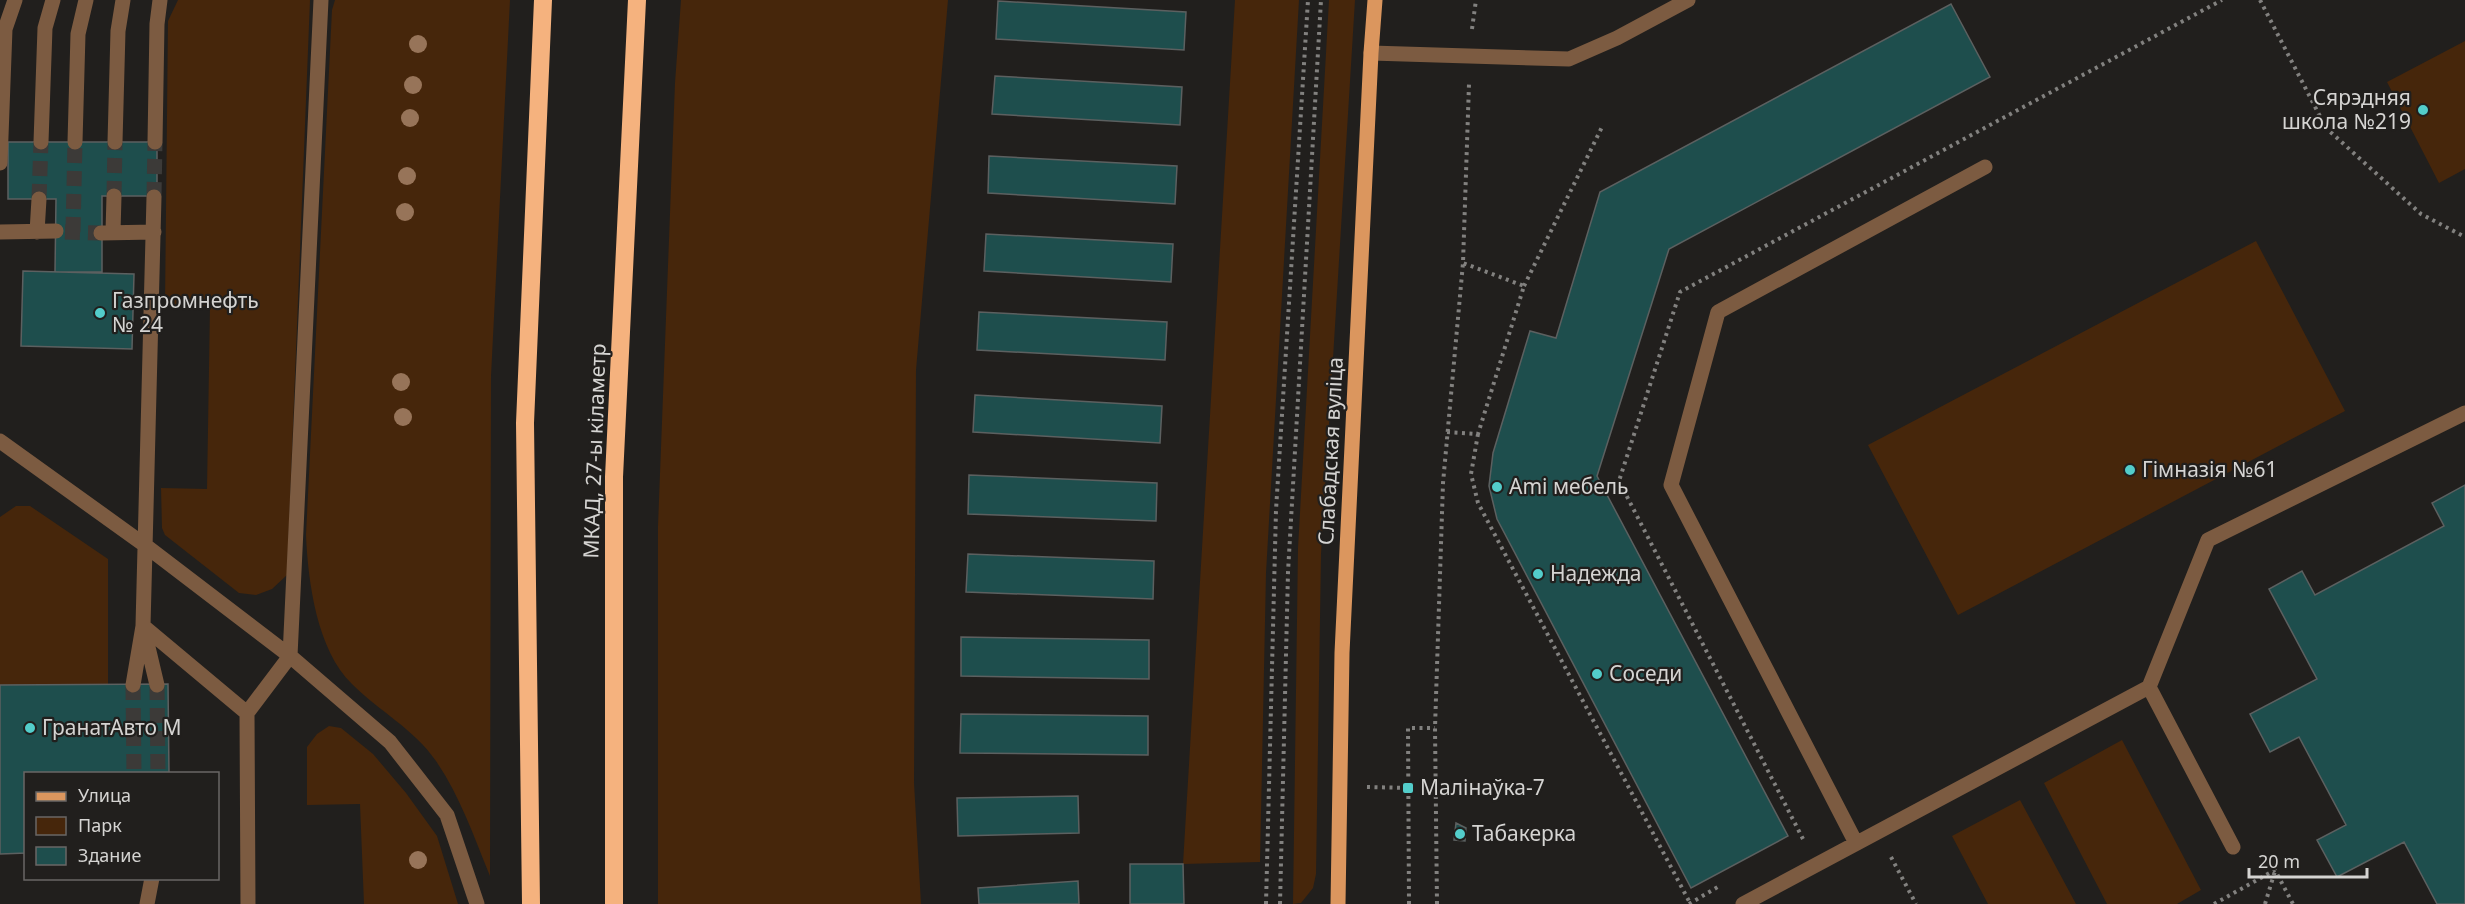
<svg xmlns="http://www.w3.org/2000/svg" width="2465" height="904" font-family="'Noto Sans',sans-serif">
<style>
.green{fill:#46260b}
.building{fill:#1e4e4d;stroke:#5c6060;stroke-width:1.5}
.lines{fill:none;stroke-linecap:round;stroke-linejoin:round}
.minor-tunnel{stroke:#3c3a38;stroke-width:15;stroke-dasharray:15 8;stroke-linecap:butt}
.path{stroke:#82817f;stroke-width:4;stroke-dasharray:3 4.5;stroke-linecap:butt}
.minor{stroke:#7c5b41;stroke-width:15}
.major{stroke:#db965e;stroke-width:15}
.highway{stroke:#f5b27e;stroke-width:18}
.tree{fill:#977459}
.poi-dot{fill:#53cdca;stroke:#211f1d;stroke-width:2}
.labels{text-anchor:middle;stroke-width:4.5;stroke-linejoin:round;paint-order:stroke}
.poi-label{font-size:21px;fill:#d5d4d2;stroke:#211f1d;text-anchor:start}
.street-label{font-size:21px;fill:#d5d4d2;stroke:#211f1d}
</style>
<rect width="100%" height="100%" fill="#211f1d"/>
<!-- green -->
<path class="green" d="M 178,0 L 310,0 L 287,575 L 272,589 L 256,595 L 239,593 L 165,535 L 162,528 L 161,488 L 207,489 L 210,306 L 165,305 L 168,21 Z
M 335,0 L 510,0 L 491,376 L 490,876 C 474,837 460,796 436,761 C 414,729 379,711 352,684 C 317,650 308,582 306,535 L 332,10 Z
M 681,0 L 948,0 L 916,370 L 914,783 L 921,904 L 658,904 L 658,526 L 675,83 Z
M 1235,0 L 1299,0 L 1266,573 L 1260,862 L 1183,864 Z
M 1329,0 L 1355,0 L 1321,554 L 1316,874 L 1313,888 L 1301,903 L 1293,904 L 1298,548 Z
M 2465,41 L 2465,169 L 2439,183 L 2387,82 Z
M 2256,241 L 2345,411 L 1958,615 L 1868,445 Z
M 16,506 L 30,506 L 108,559 L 108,685 L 0,685 L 0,517 Z
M 329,726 L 341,728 L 373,754 L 406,793 L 437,836 L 458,904 L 364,904 L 360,804 L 307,805 L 307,747 L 317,734 Z
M 2122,740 L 2201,890 L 2177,904 L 2107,904 L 2044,783 Z
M 2020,800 L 2076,904 L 1988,904 L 1952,836 Z"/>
<!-- building -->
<path class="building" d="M 998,1 L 1186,12 L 1184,50 L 996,39 Z
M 1951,4 L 1990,77 L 1669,249 L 1597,476 L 1788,836 L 1691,888 L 1497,519 L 1489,486 L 1493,453 L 1530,331 L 1556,338 L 1600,192 Z
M 995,76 L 1182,87 L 1180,125 L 992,114 Z
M 8,142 L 157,142 L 157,196 L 102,196 L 102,272 L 55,272 L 56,199 L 8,199 Z
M 989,156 L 1177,166 L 1175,204 L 988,193 Z
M 986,234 L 1173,244 L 1171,282 L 984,271 Z
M 23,271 L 134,274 L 132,349 L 21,346 Z
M 979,312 L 1167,322 L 1165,360 L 977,350 Z
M 975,395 L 1162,406 L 1160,443 L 973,432 Z
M 969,475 L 1157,483 L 1156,521 L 968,514 Z
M 2465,485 L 2465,904 L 2437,904 L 2404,842 L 2337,877 L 2317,840 L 2346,825 L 2299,737 L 2270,752 L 2250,714 L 2317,679 L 2269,589 L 2302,571 L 2315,595 L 2444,526 L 2432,503 Z
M 968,554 L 1154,561 L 1153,599 L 966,592 Z
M 961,637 L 1149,640 L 1149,679 L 961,676 Z
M 168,684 L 169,774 L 26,774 L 26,853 L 0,854 L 0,685 Z
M 961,714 L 1148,716 L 1148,755 L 960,753 Z
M 1078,796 L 1079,833 L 958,836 L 957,798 Z
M 1456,823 L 1466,828 L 1465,841 L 1454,840 Z
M 1130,864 L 1183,864 L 1184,904 L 1130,904 Z
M 1078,881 L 1079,904 L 979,904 L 978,888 Z"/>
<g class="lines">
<!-- minor-tunnel -->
<path class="minor-tunnel" d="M 114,196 L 115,142
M 154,197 L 155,142
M 39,199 L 41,142
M 65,232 L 101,233
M 73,232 L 75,142
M 133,685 L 134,774
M 157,685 L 158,774"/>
<!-- path -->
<path class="path" d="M 2260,0 L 2326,128 L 2421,214 L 2465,237
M 1472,29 L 1476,0
M 1524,286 L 1602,127
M 1447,432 L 1478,434 L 1524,286 L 1463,263
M 1478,434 L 1471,474 L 1478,503 L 1690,903
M 1367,787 L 1408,788
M 1803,839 L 1619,481 L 1680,292 L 2222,0
M 1891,857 L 1916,904
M 1266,904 L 1276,510 L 1308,0
M 1280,904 L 1288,572 L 1321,0
M 1409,904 L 1408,728 L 1435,728
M 1437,904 L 1435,728 L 1443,483 L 1463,263 L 1469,84
M 1689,904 L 1721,885
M 2214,904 L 2275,870 L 2293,904
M 2265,904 L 2275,871"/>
<!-- minor -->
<path class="minor" d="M 1371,53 L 1569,59 L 1617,38 L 1688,0
M 41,142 L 45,28 L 53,0
M 75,142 L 78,34 L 86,0
M 115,142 L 118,31 L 123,0
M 155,142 L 157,24 L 160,0
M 0,163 L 5,29 L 15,0
M 154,197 L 143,626 L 157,685
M 0,232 L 56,231
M 37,232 L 39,199
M 113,232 L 114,196
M 101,233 L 154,232
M 0,441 L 146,546 L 290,656 L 390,742 L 447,815 L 477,904
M 133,685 L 143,626 L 247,713
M 2149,687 L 2233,847
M 1856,843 L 1671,485 L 1718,312 L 1985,167
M 147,904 L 152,878
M 248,904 L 247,713 L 290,656 L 321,0
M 1743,904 L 2149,687 L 2208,540 L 2465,413"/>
<!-- major -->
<path class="major" d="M 1338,904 L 1342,653 L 1371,53 L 1375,0"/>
<!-- highway -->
<path class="highway" d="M 531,904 L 525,423 L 543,0
M 614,904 L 614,477 L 637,0"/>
</g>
<!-- trees -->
<g class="tree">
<circle cx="418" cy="44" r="9"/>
<circle cx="413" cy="85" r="9"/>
<circle cx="410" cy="118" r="9"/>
<circle cx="407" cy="176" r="9"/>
<circle cx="405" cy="212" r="9"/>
<circle cx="401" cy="382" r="9"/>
<circle cx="403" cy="417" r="9"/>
<circle cx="418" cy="860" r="9"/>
</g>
<!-- markers -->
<g class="poi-dot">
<circle cx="2423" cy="110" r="6"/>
<circle cx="100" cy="313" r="6"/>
<circle cx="2130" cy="470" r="6"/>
<circle cx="1497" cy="487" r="6"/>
<circle cx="1538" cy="574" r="6"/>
<circle cx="1597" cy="674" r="6"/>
<circle cx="30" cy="728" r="6"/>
<rect x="1402" y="782" width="12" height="12" rx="3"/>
<circle cx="1460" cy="834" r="6"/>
</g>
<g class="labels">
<!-- poi labels -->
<g class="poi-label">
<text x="2411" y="105" text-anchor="end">Сярэдняя<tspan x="2411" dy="24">школа №219</tspan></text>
<text x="112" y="308">Газпромнефть<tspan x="112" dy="24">№ 24</tspan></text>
<text x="2142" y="477">Гімназія №61</text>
<text x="1509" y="494">Ami мебель</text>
<text x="1550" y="581">Надежда</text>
<text x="1609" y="681">Соседи</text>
<text x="42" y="735">ГранатАвто М</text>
<text x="1420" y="795">Малінаўка-7</text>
<text x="1472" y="841">Табакерка</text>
</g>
<!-- street labels -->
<g class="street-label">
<text transform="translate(595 451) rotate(-88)" y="7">МКАД, 27-ы кіламетр</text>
<text transform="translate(1331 451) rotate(-87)" y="7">Слабадская вуліца</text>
</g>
</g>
<!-- legend -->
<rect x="24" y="772" width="195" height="108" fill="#211f1d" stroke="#696765" stroke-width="1.5"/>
<rect x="36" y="792" width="30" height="9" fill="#db965e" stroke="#696765" stroke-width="1.5"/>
<text x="78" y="802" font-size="18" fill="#d5d4d2">Улица</text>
<rect x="36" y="817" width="30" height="18" fill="#46260b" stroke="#696765" stroke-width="1.5"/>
<text x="78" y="832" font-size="18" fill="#d5d4d2">Парк</text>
<rect x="36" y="847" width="30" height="18" fill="#1e4e4d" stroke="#696765" stroke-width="1.5"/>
<text x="78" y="862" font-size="18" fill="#d5d4d2">Здание</text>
<!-- scale -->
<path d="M2249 868v9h118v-9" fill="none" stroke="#d5d4d2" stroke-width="3"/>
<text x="2258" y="868" font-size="18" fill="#d5d4d2" stroke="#211f1d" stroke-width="4.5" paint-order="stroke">20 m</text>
</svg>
